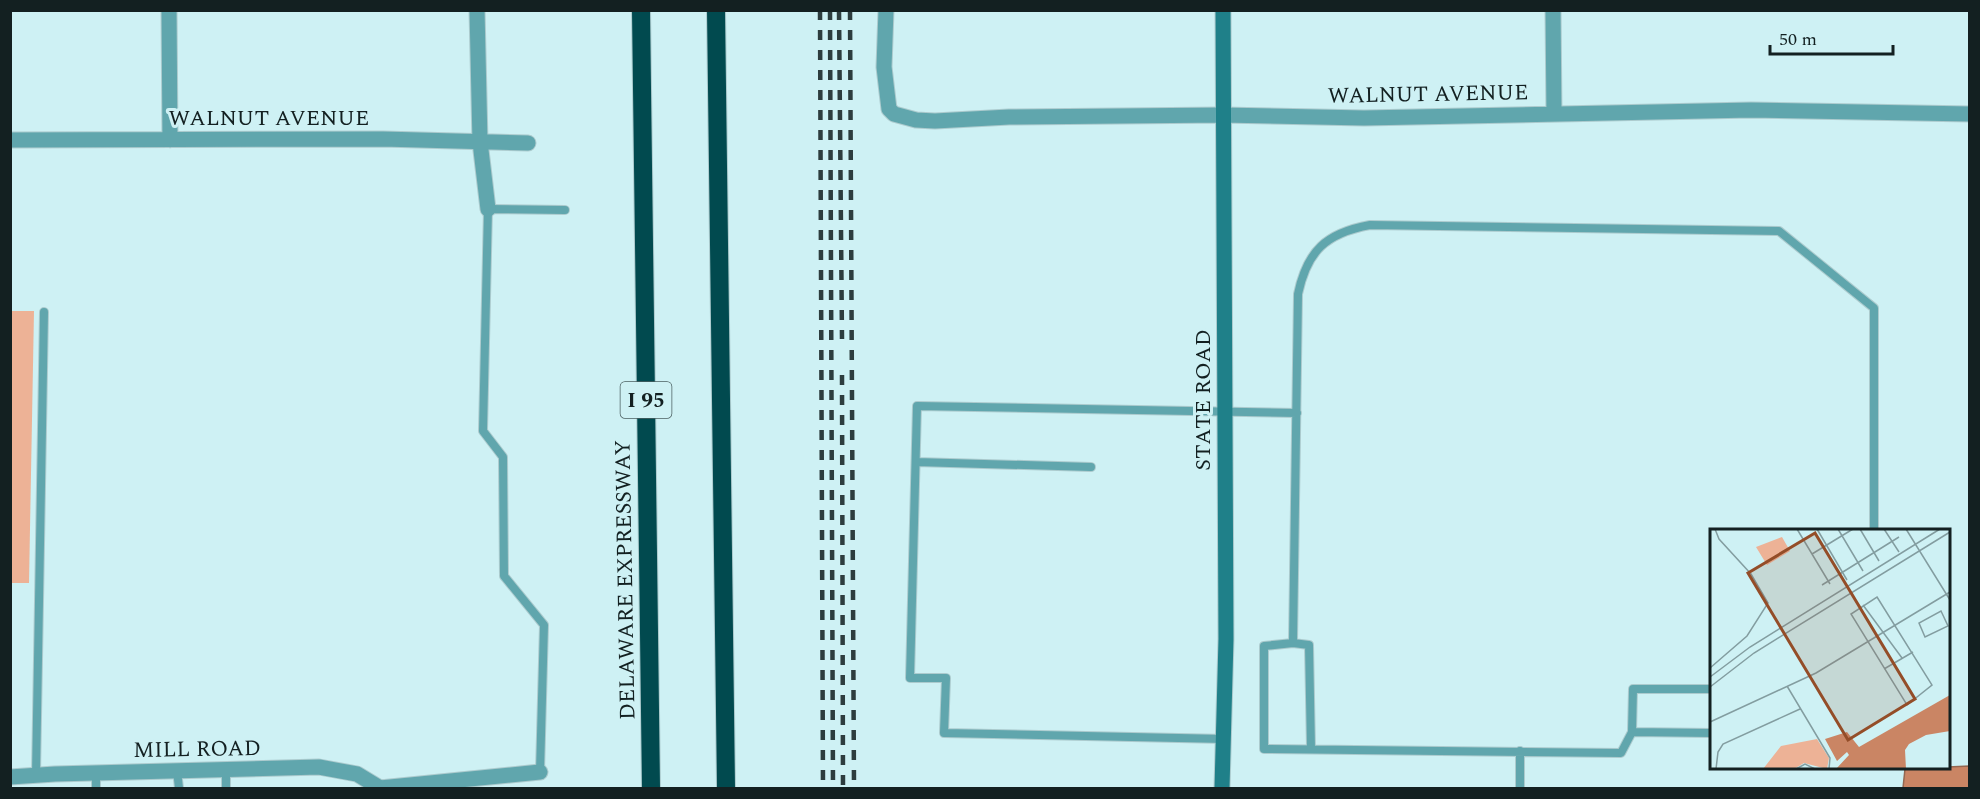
<svg xmlns="http://www.w3.org/2000/svg" width="1980" height="799" font-family="Spectral,serif">
<style>
.green{fill:#edb296}
.water{fill:#ca8564;stroke:#936750;stroke-width:1.5}
.lines{fill:none;stroke-linecap:round;stroke-linejoin:round}
.service-casing{stroke:#accbce;stroke-width:10}
.minor-casing{stroke:#accbce;stroke-width:17}
.tertiary-casing{stroke:#accbce;stroke-width:17}
.secondary-casing{stroke:#accbce;stroke-width:17}
.motorway-casing{stroke:#accbce;stroke-width:20}
.service{stroke:#60a6ad;stroke-width:8}
.minor{stroke:#60a6ad;stroke-width:15}
.tertiary{stroke:#60a6ad;stroke-width:15}
.secondary{stroke:#1f8089;stroke-width:15}
.motorway{stroke:#014a4f;stroke-width:18}
.rail{stroke:#2d3d3e;stroke-width:4.5;stroke-dasharray:10 10;stroke-linecap:butt}
.labels{text-anchor:middle;stroke-width:6;stroke-linejoin:round;paint-order:stroke}
.shield{fill:#cef1f4;stroke:#4b5f60;stroke-width:1.5}
.shield-label{font-size:21px;font-weight:bold;fill:#132021}
.street-label{font-size:22px;fill:#132021;stroke:#cef1f4}
.inset-road{fill:none;stroke:#839da0;stroke-width:1.5}
.view{fill:#944d28;fill-opacity:0.15;stroke:#944d28;stroke-width:3}
.inset-edge{fill:none;stroke:#132021;stroke-width:3}
</style>
<rect width="100%" height="100%" fill="#cef1f4"/>
<!-- green -->
<path class="green" d="M 10,311 L 34,311 L 29,583 L 11,583 Z"/>
<!-- water -->
<path class="water" d="M 1969,766 L 1969,788 L 1903,788 L 1905,769 Z"/>
<g class="lines">
<!-- service casing -->
<g class="service-casing">
<path id="service" d="M 916,462 L 1091,467
M 1293,643 L 1309,645 L 1311,749
M 1712,689 L 1633,689 L 1632,732 L 1621,753 L 1264,749 L 1264,646 L 1293,643 L 1298,294 C 1307,251 1326,233 1370,225 L 1779,231 L 1874,308 L 1874,530
M 1632,732 L 1712,733
M 1225,739 L 944,733 L 946,678 L 910,678 L 917,406 L 1297,413
M 1520,751 L 1520,788
M 226,770 L 226,788
M 177,771 L 179,788
M 540,772 L 544,625 L 504,576 L 503,457 L 483,431 L 488,209 L 565,210
M 36,775 L 44,312
M 96,788 L 96,773"/>
</g>
<!-- minor casing -->
<g class="minor-casing">
<path id="minor" d="M 169,10 L 170,140
M 477,10 L 480,142 L 488,209
M 886,10 L 884,67 L 889,109 L 894,114 L 916,120 L 935,121 L 1009,117 L 1223,115 L 1364,118 L 1751,110 L 1970,114
M 1553,10 L 1554,114
M 10,140 L 383,139 L 528,143
M 380,788 L 540,772"/>
</g>
<!-- tertiary casing -->
<g class="tertiary-casing">
<path id="tertiary" d="M 10,777 L 55,774 L 319,767 L 357,774 L 380,788"/>
</g>
<!-- secondary casing -->
<g class="secondary-casing">
<path id="secondary" d="M 1222,788 L 1226,639 L 1223,10"/>
</g>
<!-- motorway casing -->
<g class="motorway-casing">
<path id="motorway" d="M 641,10 L 651,788
M 716,10 L 726,788"/>
</g>
<!-- service -->
<use href="#service" class="service"/>
<!-- minor -->
<use href="#minor" class="minor"/>
<!-- tertiary -->
<use href="#tertiary" class="tertiary"/>
<!-- secondary -->
<use href="#secondary" class="secondary"/>
<!-- motorway -->
<use href="#motorway" class="motorway"/>
<!-- rail -->
<path class="rail" d="M 820,10 L 823,788
M 830,10 L 833,788
M 839,10 L 842,339
M 850,10 L 854,788
M 842,375 L 843,788"/>
</g>
<g class="labels">
<!-- shield labels -->
<rect class="shield" x="620.5" y="382" width="51" height="36" rx="4.5"/>
<g class="shield-label">
<text x="646" y="407">I 95</text>
</g>
<!-- street labels -->
<g class="street-label">
<text transform="translate(1428 93) rotate(-1)" y="8">WALNUT AVENUE</text>
<text x="269" y="125">WALNUT AVENUE</text>
<text transform="translate(1202 400) rotate(-90)" y="8">STATE ROAD</text>
<text transform="translate(624 580) rotate(-91)" y="8">DELAWARE EXPRESSWAY</text>
<text transform="translate(197 748) rotate(-1)" y="8">MILL ROAD</text>
</g>
</g>
<!-- overview -->
<g transform="translate(1710 529)">
<rect width="240" height="240" fill="#cef1f4"/>
<path d="M 72,8 L 80,22 L 57,36 L 46,18 ZM 107,210 L 119,229 L 117,240 L 94,234 L 84,240 L 53,240 L 71,217 Z" fill="#edb296"/>
<path d="M 240,166 L 240,202 L 216,206 L 199,215 L 195,221 L 196,240 L 126,240 L 139,226 L 137,223 L 127,232 L 115,210 L 137,203 L 149,218 Z" fill="#ca8564"/>
<path class="inset-road" d="M 87,0 L 120,55M 107,0 L 137,51M 128,0 L 153,42M 150,0 L 169,32M 174,0 L 189,23M 196,0 L 240,71M 102,25 L 143,0M 112,56 L 189,8M 167,68 L 222,156 L 197,176 L 141,85 ZM 153,76 L 192,129M 231,82 L 238,97 L 215,108 L 209,94 ZM 0,139 L 37,107 L 58,74 L 41,45 L 9,10 L 5,0M 174,140 L 203,123M 0,148 L 40,118 L 230,0M 77,157 L 120,229 L 119,240M 0,158 L 44,124 L 240,3M 0,193 L 106,144 L 240,63M 6,240 L 8,223 L 13,215 L 90,180M 86,240 L 95,235 L 105,240"/>
<path class="view" d="M 105,4 L 205,170 L 138,211 L 38,44 Z"/>
<rect width="240" height="240" class="inset-edge"/>
</g>
<!-- border -->
<rect width="1980" height="799" fill="none" stroke="#132021" stroke-width="24"/>
<!-- scale -->
<path d="M1770 45v9h123v-9" fill="none" stroke="#132021" stroke-width="3"/>
<text x="1779" y="45" font-size="18" fill="#132021" stroke="#cef1f4" stroke-width="4.5" paint-order="stroke">50 m</text>
</svg>
